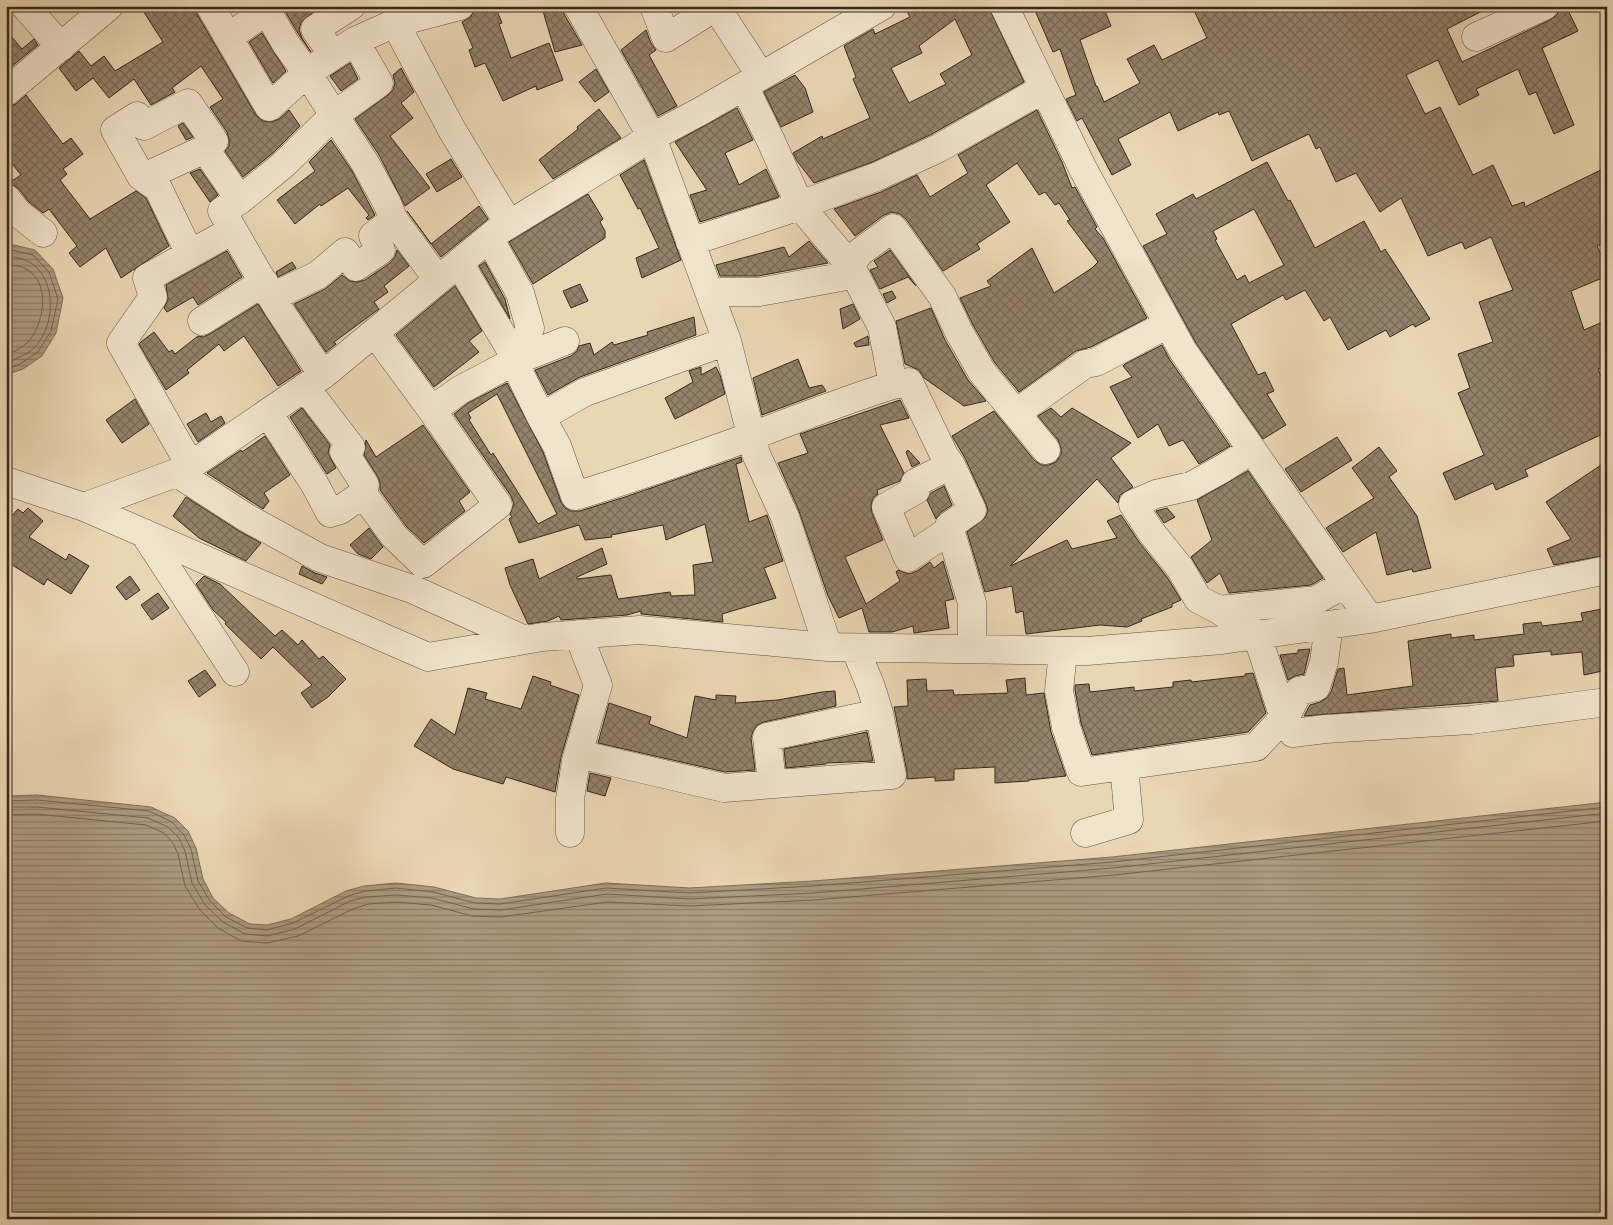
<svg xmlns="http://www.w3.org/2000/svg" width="1613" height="1225" font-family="'Libre Bodoni',serif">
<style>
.water{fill:url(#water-rules);stroke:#7d6d59}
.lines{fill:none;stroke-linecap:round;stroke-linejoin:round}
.shore{stroke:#71624f;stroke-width:1}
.building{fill:url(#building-cross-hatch);stroke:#36281e;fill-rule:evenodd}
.minor-casing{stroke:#635443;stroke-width:29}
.minor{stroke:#f1e4cd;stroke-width:28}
</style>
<defs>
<pattern id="water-rules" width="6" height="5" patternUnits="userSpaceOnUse" patternTransform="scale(1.25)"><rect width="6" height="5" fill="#ac9b80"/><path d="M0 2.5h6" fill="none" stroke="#8d7e68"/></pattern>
<pattern id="building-cross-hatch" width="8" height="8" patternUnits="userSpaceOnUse" patternTransform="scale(1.25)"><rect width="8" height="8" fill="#93826b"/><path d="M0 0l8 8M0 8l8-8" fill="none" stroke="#796a57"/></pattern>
</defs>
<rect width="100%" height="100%" fill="#e9d6b2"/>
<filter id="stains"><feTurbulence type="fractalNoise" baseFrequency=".004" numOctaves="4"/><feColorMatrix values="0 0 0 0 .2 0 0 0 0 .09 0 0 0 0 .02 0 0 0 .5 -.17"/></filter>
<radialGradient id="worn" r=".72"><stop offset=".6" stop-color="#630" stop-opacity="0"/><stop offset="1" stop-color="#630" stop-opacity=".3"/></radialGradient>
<!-- water -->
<path class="water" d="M 10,244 L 35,250 L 53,269 L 63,298 L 56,333 L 42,356 L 23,369 L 6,375 L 6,247 Z
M 37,795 L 151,807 L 175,818 L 188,831 L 196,848 L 203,879 L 213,898 L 229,913 L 250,924 L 267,925 L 291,919 L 346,891 L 364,886 L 396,883 L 434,887 L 476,898 L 500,899 L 606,883 L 690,888 L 813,881 L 1112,857 L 1607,802 L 1607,1219 L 6,1219 L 6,796 Z"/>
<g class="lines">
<!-- shore -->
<path class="shore" d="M 6,251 L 12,250 L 33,255 L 49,272 L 58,299 L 51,331 L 38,352 L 20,364 L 6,370
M 6,257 C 55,254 62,319 34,348 C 27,355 15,359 6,363
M 6,265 C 50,263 50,314 29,341 C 24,347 14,352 6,355
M 6,801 L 37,800 L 149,811 L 172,822 L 184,835 L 191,849 L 198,881 L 210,901 L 226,917 L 247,928 L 267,930 L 293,923 L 348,896 L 365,891 L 396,888 L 433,892 L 475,903 L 500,904 L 606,888 L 690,893 L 813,886 L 1113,862 L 1607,807
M 6,807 L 37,807 L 148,818 L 168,827 L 179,838 L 185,851 L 192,883 L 205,905 L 223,922 L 245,934 L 267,936 L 295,929 L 350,901 L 366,897 L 396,895 L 432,898 L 474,909 L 501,910 L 607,894 L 690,899 L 813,893 L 1113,868 L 1607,813
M 6,815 L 36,814 L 146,825 L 164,833 L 173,843 L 178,854 L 185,886 L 200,910 L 218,928 L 241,941 L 267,943 L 298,936 L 353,909 L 368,904 L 396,902 L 431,905 L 472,916 L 501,917 L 607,902 L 690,906 L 814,900 L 1114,875 L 1607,821"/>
</g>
<!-- building -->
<path class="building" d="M 140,6 L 194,6 L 197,14 L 256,115 L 263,121 L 272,122 L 279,119 L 289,110 L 300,126 L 274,152 L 243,177 L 225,151 L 229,146 L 229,139 L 227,132 L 210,107 L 223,99 L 201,66 L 172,88 L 175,92 L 151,105 L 134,79 L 109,98 L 93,78 L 76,91 L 59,68 L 79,51 L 91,66 L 104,56 L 115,71 L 163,42 Z
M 282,6 L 313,6 L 316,10 L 301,22 L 299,30 L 302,38 L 311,52 L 299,35 Z
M 475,6 L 495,6 L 502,23 L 499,24 L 511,58 L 549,43 L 563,80 L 537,90 L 536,86 L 503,101 L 485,63 L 475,67 L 469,50 L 473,48 L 462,22 L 471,17 Z
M 555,6 L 562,6 L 564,14 L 582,45 L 555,52 L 543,11 Z
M 904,6 L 988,6 L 1024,82 L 932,134 L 870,163 L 814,183 L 797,161 L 793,153 L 822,136 L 823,139 L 870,118 L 853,79 L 856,77 L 844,46 L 873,29 L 875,34 L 910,17 ZM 955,19 L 972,55 L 940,74 L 946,84 L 909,103 L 891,68 L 922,53 L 919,46 Z
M 1033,6 L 1103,6 L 1111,26 L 1080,40 L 1096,86 L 1097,86 L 1104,102 L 1140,83 L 1127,59 L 1154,45 L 1162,60 L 1207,38 L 1192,6 L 1492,6 L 1447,29 L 1462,62 L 1550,20 L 1557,15 L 1559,6 L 1566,6 L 1578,31 L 1542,48 L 1574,125 L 1554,134 L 1536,92 L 1529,95 L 1518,69 L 1476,89 L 1479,95 L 1459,105 L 1438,60 L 1406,75 L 1425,114 L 1440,107 L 1473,175 L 1493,165 L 1512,206 L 1524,202 L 1525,207 L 1607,167 L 1607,241 L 1597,246 L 1607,268 L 1607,276 L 1571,291 L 1584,330 L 1607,320 L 1607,365 L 1598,369 L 1607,389 L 1607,432 L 1525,470 L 1528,476 L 1496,490 L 1493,483 L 1455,500 L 1443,473 L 1484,455 L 1458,393 L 1470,388 L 1458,354 L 1493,342 L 1479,302 L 1513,290 L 1491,237 L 1465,249 L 1462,242 L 1428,256 L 1401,198 L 1380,212 L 1356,173 L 1336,182 L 1320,147 L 1316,149 L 1309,134 L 1252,161 L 1229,111 L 1219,115 L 1218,112 L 1178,131 L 1170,112 L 1118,139 L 1131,165 L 1112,175 L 1082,118 L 1077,121 L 1066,99 L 1076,95 L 1060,49 L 1053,52 Z
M 6,30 L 22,49 L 34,39 L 38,45 L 6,71 Z
M 646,30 L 651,43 L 656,50 L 649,55 L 677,106 L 658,116 L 621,50 Z
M 262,33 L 286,71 L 273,83 L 249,42 Z
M 350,63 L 358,79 L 341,91 L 330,76 Z
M 401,68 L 414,92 L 401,103 L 413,118 L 390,136 L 430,188 L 405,206 L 379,155 L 355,119 L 388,95 L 393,90 L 395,83 L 393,75 Z
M 596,69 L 609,92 L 595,102 L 579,82 Z
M 795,75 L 805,88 L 813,112 L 781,127 L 764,92 Z
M 26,95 L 63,144 L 71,138 L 83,154 L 63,169 L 67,174 L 60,180 L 90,219 L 136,191 L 146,198 L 169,246 L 121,278 L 106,248 L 80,267 L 69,253 L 77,246 L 49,209 L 43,213 L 29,202 L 18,188 L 9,183 L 21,175 L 6,156 L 6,107 L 16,104 Z
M 737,108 L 753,140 L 725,153 L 739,185 L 766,169 L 779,197 L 700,222 L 690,195 L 707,190 L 675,142 Z
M 599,109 L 621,138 L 553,179 L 539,160 L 578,129 L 577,127 Z
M 1037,110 L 1062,162 L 1072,188 L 1075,187 L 1097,227 L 1095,229 L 1103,238 L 1147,318 L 1091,347 L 1076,351 L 1019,392 L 995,363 L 973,325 L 960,298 L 991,286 L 987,281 L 1032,248 L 1054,293 L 1092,268 L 1098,262 L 1067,221 L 1070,220 L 1059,203 L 1055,205 L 1045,192 L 1039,195 L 1017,163 L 986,185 L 1010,222 L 977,244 L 980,249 L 943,271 L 906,219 L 900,214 L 892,212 L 884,215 L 855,236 L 834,209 L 881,192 L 917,175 L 930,197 L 968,173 L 958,155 Z
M 183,123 L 193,137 L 186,140 L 178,126 Z
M 331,140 L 352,171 L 375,215 L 368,220 L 366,218 L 369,215 L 348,188 L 321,206 L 320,204 L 295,224 L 277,200 L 315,171 L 309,162 Z
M 451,159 L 462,177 L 437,192 L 426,174 Z
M 644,160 L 681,260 L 642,278 L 636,258 L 659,248 L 640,208 L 638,209 L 620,175 Z
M 1267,162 L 1288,201 L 1290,200 L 1315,248 L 1364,221 L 1381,252 L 1385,249 L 1430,319 L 1415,327 L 1413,324 L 1390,337 L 1386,330 L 1348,350 L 1330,317 L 1324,321 L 1305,290 L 1286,300 L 1283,295 L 1231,324 L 1258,375 L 1265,372 L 1274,391 L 1267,394 L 1286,425 L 1263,439 L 1196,343 L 1143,246 L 1167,234 L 1156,214 L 1193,194 L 1196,199 ZM 1254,209 L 1284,265 L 1249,283 L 1245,275 L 1237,280 L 1215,240 L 1217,239 L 1213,231 Z
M 200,169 L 218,195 L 210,202 L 190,173 Z
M 588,194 L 603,219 L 600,222 L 605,231 L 605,238 L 533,284 L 509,242 Z
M 479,206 L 488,219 L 441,257 L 407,211 L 431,244 Z
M 809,241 L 828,263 L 758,276 L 720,276 L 716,265 L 784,247 L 789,257 Z
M 397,250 L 409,266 L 384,286 L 388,292 L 374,302 L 379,309 L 334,342 L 336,344 L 326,352 L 294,304 L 325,289 L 342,275 L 350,281 L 358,282 L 365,280 L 390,263 L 395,257 Z
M 890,250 L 916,286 L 908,277 L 880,289 L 870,270 L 878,267 L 874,261 Z
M 227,251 L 242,277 L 198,305 L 193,297 L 167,312 L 164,308 L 168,299 L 166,285 Z
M 292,262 L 296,268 L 278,277 L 276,272 Z
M 485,262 L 505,299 L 510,319 L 479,266 Z
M 580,284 L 588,301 L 571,308 L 563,291 Z
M 455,286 L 482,331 L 469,341 L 479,352 L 434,387 L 396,335 Z
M 892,291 L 896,298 L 887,303 L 883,294 Z
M 258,304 L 301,371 L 278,386 L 244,336 L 224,351 L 219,344 L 187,370 L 189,373 L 166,390 L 139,344 L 141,342 L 154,332 L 169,352 L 172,350 L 175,354 L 198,336 L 203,337 L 210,334 Z
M 853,304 L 860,319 L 843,329 L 840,309 Z
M 931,308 L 945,340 L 968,380 L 986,401 L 964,406 L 924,378 L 919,370 L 905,364 L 896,321 Z
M 694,317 L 696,335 L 580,377 L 548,395 L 535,370 L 571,356 L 577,351 L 579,346 L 590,343 L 594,355 L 612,342 L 614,345 L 648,335 L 647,332 Z
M 868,336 L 869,345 L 856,347 L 854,343 Z
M 1162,345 L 1170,360 L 1230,446 L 1199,464 L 1183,440 L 1169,446 L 1158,424 L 1138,438 L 1110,387 L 1132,377 L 1123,366 L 1125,364 Z
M 798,359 L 809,388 L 822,385 L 826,391 L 762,415 L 753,378 Z
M 701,367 L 701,375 L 716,367 L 720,375 L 725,394 L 675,419 L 665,398 L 693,382 L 689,371 Z
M 507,383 L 543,452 L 561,502 L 565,508 L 571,511 L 580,511 L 625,497 L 741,457 L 742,462 L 736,464 L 749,522 L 767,515 L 783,561 L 764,568 L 776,598 L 722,614 L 723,622 L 641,614 L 641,611 L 627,615 L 561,620 L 559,616 L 548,621 L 528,624 L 510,585 L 505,568 L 533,559 L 539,579 L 602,548 L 607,564 L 577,577 L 577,579 L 611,575 L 618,599 L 670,592 L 671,596 L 695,595 L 693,565 L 713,562 L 705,524 L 666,540 L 663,525 L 611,535 L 612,537 L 585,540 L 579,525 L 519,543 L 509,519 L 512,517 L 510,514 L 514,504 L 511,496 L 454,414 L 468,403 ZM 497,394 L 557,514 L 538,524 L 493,453 L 491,455 L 469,420 L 471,418 L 468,413 Z
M 135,399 L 149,424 L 122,443 L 106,420 Z
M 900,400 L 909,418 L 880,425 L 904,473 L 900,481 L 877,490 L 878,494 L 873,498 L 871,505 L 872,513 L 883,540 L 845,557 L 866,604 L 900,581 L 896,572 L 898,570 L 909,574 L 917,571 L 930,562 L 934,568 L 943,561 L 954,599 L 945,601 L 949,628 L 914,633 L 913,626 L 892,632 L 869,632 L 862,608 L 839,618 L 828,596 L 799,511 L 778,463 L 808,453 L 800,434 Z
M 302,408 L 330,445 L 328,453 L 336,468 L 327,474 L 290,417 Z
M 1051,408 L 1061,417 L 1072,408 L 1131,443 L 1111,458 L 1133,487 L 1120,495 L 1118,503 L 1097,479 L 1010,566 L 1067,540 L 1072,549 L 1117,538 L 1107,521 L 1121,515 L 1139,542 L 1167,577 L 1181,600 L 1172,604 L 1172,607 L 1141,619 L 1142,621 L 1127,627 L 1100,625 L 1026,634 L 1023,611 L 1016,613 L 1012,586 L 985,592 L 967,532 L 985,518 L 988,511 L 986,504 L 965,458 L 952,436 L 994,411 L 1034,460 L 1041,465 L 1049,465 L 1056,462 L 1061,455 L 1061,448 L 1058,440 L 1038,416 Z
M 206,413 L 211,422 L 221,416 L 225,423 L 198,442 L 187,424 Z
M 423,425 L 470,492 L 459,501 L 465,511 L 424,543 L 406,526 L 380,490 L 380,483 L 378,477 L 364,455 L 366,440 L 376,457 Z
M 265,436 L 290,475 L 264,493 L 269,501 L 263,509 L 207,473 L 241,450 L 242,452 Z
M 1337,437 L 1352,460 L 1301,492 L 1285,469 Z
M 1379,447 L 1397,471 L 1389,477 L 1417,516 L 1431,568 L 1413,572 L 1412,569 L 1387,575 L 1376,532 L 1343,552 L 1326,528 L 1374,498 L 1352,468 Z
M 908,450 L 920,463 L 912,467 L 906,452 Z
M 1607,461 L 1607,555 L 1554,565 L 1547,549 L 1571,539 L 1546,502 Z
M 1248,471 L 1274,509 L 1323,578 L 1311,585 L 1229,593 L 1220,573 L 1207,583 L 1191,557 L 1212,540 L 1197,500 Z
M 944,486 L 952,505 L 940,513 L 936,519 L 927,500 L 931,493 Z
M 186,497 L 239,531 L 261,543 L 246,561 L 199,538 L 173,516 Z
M 28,508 L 43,521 L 29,537 L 66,560 L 69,554 L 89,566 L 71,594 L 47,579 L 44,585 L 6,561 L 6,522 L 18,509 L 23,513 Z
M 1167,508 L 1175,517 L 1164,523 L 1156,511 Z
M 369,528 L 383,547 L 371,559 L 358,554 L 350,545 Z
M 302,566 L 315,573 L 327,577 L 322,584 L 299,574 Z
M 130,576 L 140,590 L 126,600 L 116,587 Z
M 204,576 L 220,584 L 275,636 L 282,630 L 298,645 L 302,640 L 319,659 L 323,656 L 346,679 L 328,697 L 312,708 L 301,693 L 312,685 L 273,647 L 261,659 L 225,624 L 226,622 L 213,610 L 196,584 Z
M 158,593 L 169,608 L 152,620 L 141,605 Z
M 1607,608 L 1607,670 L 1584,675 L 1582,652 L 1551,655 L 1551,651 L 1513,655 L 1514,666 L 1495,668 L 1498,701 L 1304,716 L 1310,705 L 1320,702 L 1327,698 L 1331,692 L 1338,669 L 1344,668 L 1347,695 L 1413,686 L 1408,641 L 1451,634 L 1451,638 L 1474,635 L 1474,640 L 1524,634 L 1523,624 L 1541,622 L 1542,626 L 1583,621 L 1581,613 Z
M 1310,649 L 1304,674 L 1295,676 L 1288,680 L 1280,655 L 1298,653 L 1298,650 Z
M 205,670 L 216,685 L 199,697 L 188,681 Z
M 1253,673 L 1266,713 L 1248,732 L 1092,755 L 1081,723 L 1075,690 L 1075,685 L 1089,684 L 1090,692 L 1134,687 L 1134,691 L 1173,687 L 1173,682 L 1191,680 L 1191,682 L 1245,676 L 1245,674 Z
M 533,676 L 551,682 L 550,685 L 579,695 L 561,757 L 555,792 L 506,777 L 503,784 L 453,769 L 414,746 L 431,719 L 455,735 L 468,688 L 487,693 L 485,699 L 521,709 Z
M 1025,678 L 1026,695 L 1044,693 L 1051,732 L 1066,776 L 1029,780 L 1029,781 L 995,783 L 995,767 L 954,769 L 954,780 L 935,781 L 935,777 L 907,779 L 907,772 L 894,707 L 908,706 L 907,680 L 926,679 L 927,691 L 953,690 L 954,695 L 1008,693 L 1006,680 Z
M 835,691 L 836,706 L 764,722 L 757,725 L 753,731 L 751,738 L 755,770 L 725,772 L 598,743 L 609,703 L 651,717 L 649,724 L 687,738 L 695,696 L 716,700 L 716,695 L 736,696 L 735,703 L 778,700 L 822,692 Z
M 867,732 L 873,761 L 826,763 L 826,764 L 786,768 L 784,749 Z
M 590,773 L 611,778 L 605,796 L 587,791 Z"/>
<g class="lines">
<!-- minor casing -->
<g class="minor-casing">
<path id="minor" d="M 25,6 L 61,47
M 210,6 L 269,107 L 307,73 L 365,163 L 387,203 L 394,220 L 438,280
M 264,6 L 286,44 L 307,73 L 355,41 L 395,23
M 460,6 L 395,23 L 452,130 L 509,224
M 578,6 L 652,137 L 727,341 L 756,454 L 785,517 L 828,647
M 654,6 L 666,38 L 717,6
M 1004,6 L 1083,169 L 1183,351 L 1370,619
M 716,7 L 761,76
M 228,37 L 267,11
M 1476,37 L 1544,6
M 333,55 L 315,29 L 351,6
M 6,92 L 109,6
M 141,176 L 153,173 L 205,149
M 6,198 L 18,213 L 43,233
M 795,207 L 876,177 L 939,148 L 1043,89
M 233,230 L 278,308 L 323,375
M 489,238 L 520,293 L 530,328 L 517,360
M 690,242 L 800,206 L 771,141 L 744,86
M 190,254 L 158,188 L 141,176 L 115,130 L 137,116 L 144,126 L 188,103 L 214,141 L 205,149 L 240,200
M 709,292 L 759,292 L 841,277 L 860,252 L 893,228 L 942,296 L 959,332 L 982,372 L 1046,450
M 272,297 L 318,275 L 345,252 L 356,267 L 381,250 L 373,236 L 394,220
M 202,321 L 264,282
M 517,360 L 565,341
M 514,362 L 541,417 L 585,392 L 727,341
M 893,385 L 909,382 L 944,455 L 951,465 L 972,510 L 949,526 L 972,603 L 972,649
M 305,387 L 351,447 L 344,452 L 365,485 L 363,494
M 432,410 L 460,390 L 517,360 L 459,263
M 268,413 L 314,483 L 330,513 L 340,510 L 363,494 L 394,536 L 423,564 L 498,505 L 436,416 L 375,333
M 1016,413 L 1085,364 L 1096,362 L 1168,324
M 541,417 L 557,446 L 575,496 C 635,478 694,457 752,436 C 799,418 845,400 893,385 L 882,327 L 850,265 L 800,206
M 1252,450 L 1222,469 L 1191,486 L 1156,494 L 1133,504 L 1151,532 L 1180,568 L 1198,599 L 1219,610 L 1257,635 L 1284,718 L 1293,733 L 1325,729 L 1471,720 L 1607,702
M 190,465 L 121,343 L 153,297 L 147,278 L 233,230 L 222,211 L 240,200 L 284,164 L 333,116 L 379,83 L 355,41
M 177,473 L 247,518 L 320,558 L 412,589 L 525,640
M 6,481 L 84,507 L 428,657 L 542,637 L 640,630 L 828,647 L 1087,651 L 1222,640 L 1370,619 L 1607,570
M 84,507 L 184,470 L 323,375 L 495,233 L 652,137 L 701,111 L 882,6
M 950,530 L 908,558 L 886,507 L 916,490 L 915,483 L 951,465
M 144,533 L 235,672
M 1219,610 L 1316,600 L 1345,584
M 1063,651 L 1059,691 L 1066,727 L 1081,772 L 1256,747 L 1287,714 L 1299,691 L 1316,687 L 1324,662 L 1329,625
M 578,754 L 724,788 L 892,775 L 879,713 L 871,687 L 855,648
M 772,784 L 767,737 L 879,713
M 570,833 L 570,799 L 576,761 L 598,685 L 578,634
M 1085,833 L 1129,820 L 1124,766"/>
</g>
<!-- minor -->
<use href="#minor" class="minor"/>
</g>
<!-- margin -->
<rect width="1613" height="1225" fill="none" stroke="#e9d6b2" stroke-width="25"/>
<rect x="8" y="8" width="1598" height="1210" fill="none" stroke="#36281e" stroke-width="2.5"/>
<rect x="12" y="12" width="1588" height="1200" fill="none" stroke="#36281e"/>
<rect width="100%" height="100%" filter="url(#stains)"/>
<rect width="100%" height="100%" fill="url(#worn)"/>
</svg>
